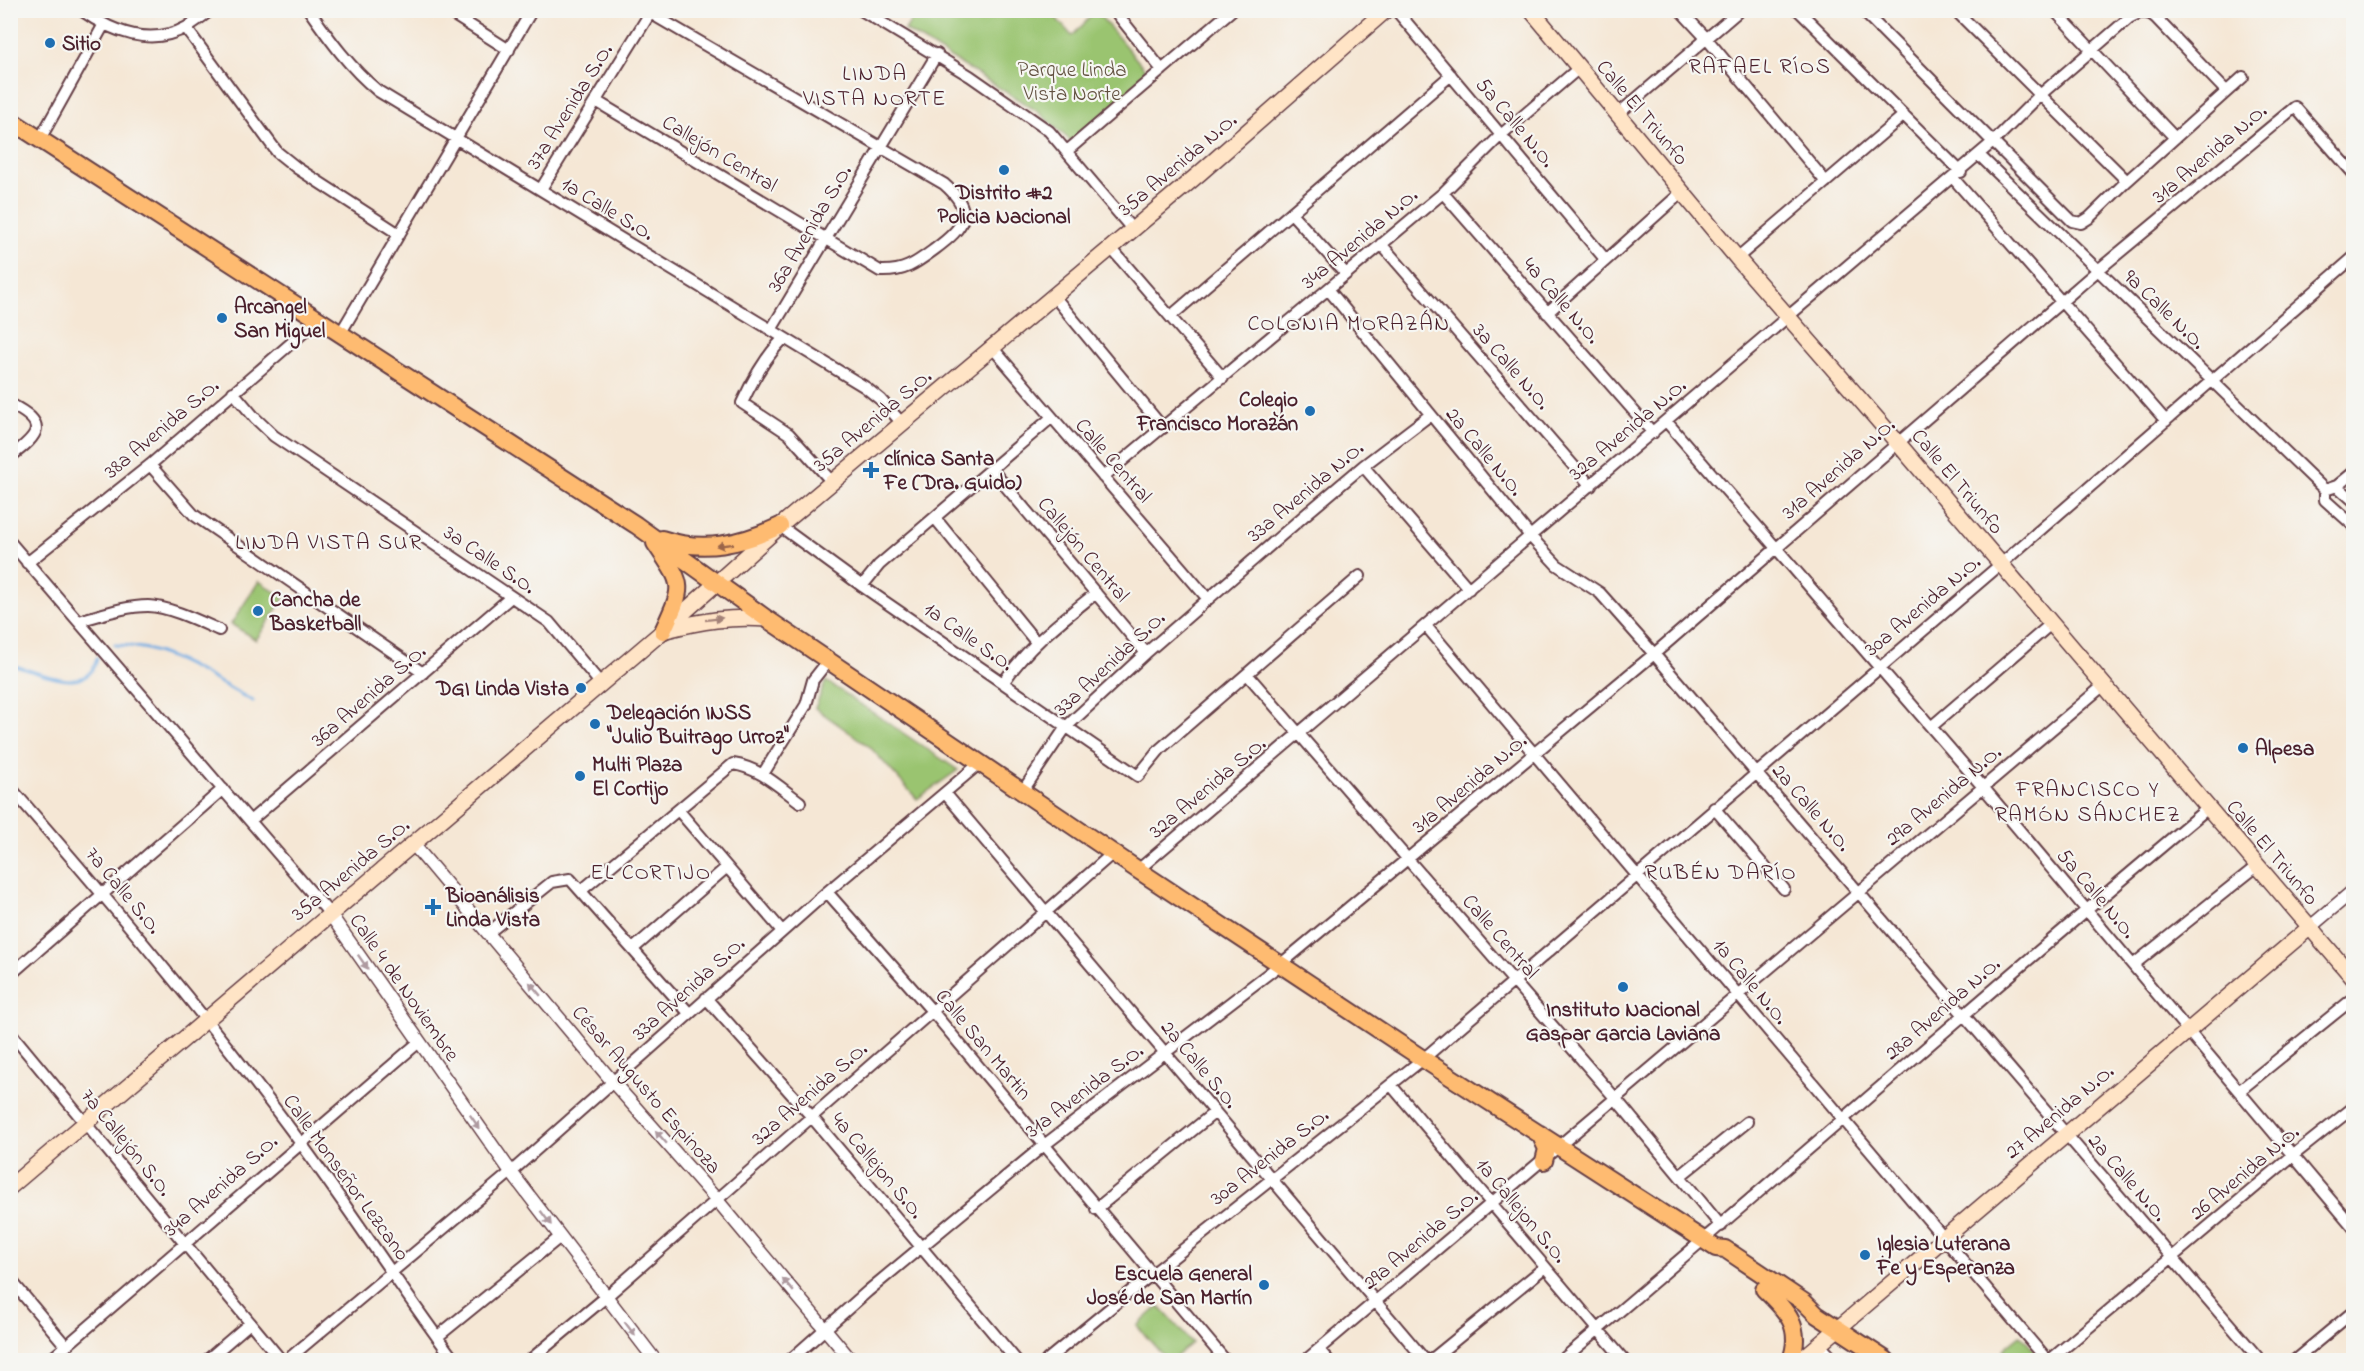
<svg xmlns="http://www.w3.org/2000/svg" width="2364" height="1371" font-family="'Indie Flower',sans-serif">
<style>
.green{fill:#9ac470;stroke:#72724e;stroke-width:1.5}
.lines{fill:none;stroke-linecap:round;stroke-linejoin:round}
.stream{stroke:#74ade3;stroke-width:3}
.minor-casing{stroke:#643d44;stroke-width:14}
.tertiary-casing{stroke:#643d44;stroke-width:15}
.secondary-casing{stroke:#643d44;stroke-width:18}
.primary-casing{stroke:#643d44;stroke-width:20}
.minor{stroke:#fff;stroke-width:10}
.tertiary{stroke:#fff;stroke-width:12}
.secondary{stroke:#ffe4c6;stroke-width:15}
.primary{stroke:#febb71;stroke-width:16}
.oneway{fill:#9b654a}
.oneway2{fill:#a48278}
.oneway3{fill:#ae9aa0}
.poi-dot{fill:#1f6fb2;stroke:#f6f6f2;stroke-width:2}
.labels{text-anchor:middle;stroke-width:4.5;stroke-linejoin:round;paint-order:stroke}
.poi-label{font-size:21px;font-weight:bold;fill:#4a1f2b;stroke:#f6f6f2;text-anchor:start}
.park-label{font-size:21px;fill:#625140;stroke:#f6f6f2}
.street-label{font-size:21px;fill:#4a1f2b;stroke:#f6f6f2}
.neighbourhood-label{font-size:22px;letter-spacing:1.5px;fill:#4a1f2b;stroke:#f6f6f2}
</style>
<rect width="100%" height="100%" fill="#f6f6f2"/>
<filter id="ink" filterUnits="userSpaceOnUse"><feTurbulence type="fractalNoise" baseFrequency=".0167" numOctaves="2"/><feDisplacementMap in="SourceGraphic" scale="12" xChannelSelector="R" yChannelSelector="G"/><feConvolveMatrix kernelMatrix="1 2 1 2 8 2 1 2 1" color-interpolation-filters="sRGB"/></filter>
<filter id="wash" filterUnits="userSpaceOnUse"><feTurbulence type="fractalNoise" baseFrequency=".008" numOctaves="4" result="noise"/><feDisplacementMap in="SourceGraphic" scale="24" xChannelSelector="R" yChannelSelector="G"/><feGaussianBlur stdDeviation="1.35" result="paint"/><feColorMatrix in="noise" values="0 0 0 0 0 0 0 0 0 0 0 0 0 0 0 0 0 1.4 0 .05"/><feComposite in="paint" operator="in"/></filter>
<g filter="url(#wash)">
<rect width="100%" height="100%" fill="#f5e7d5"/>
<!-- green -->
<path class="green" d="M 1049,10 L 1072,36 L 1096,11 L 1149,74 L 1072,142 L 1037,111 L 905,30 L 917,11 Z
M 259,581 L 284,598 L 256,640 L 231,624 Z
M 826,681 L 958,770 L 917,799 L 870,747 L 815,708 Z
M 1159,1306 L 1192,1343 L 1172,1360 L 1167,1360 L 1137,1326 Z
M 2020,1335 L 2043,1360 L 2013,1360 L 2003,1349 Z"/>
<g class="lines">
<!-- stream -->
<path class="stream" d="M 115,645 C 166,645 209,678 253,701
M 10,665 C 37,670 88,700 97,658"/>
</g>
</g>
<g filter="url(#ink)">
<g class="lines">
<!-- minor casing -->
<g class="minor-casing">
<path id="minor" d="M 81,10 C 112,32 151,47 187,27 C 195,22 203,16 211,10
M 309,10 C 330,40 350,68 378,91 L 865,387 L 881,400 L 901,422
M 446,10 L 509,50
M 861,10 L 970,76 L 1049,131 L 1132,229
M 1114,10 L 1162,70
M 1396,10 L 1605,259
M 1680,10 L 1707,39 L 1826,182
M 1798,10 L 1961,172
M 1862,10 L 1993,142 L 2040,95 L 2129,18 C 2139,12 2148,10 2156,18 L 2226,91
M 1955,10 L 2127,181
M 2054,10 L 2175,138
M 186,28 L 277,152 L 297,168 L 399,234
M 596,101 L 880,271 C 905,272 916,263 935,249 C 965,227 976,212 944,184 L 650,13
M 1617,115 L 1740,10
M 40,139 L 103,26
M 1067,151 L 1232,10
M 1979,155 L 2325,490 L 2337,486 L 2354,501
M 1953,178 L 2166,421
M 541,189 L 652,10
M 1443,193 L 1653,433
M 1292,214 L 1346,274
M 1381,244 L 1591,486
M 1111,248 L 1223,378
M 1737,258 L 1904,115
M 1328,289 L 1531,537 L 1557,565 L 1600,593 L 1654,654 L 2260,1360
M 1053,295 L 1163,428
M 1547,313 L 1682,192
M 1171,316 L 1451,75
M 771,330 L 937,54
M 340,334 L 532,10
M 784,338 C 765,357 753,379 742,403 L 789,434 L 832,482
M 991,346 L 1208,599
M 233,392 L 255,418 L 274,436 L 549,622 L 601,684
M 10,404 C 49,424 40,434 10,457
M 1666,421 L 1983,787 L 2354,1228
M 150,465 L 194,515 L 423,673
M 1363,466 L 1469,589
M 992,470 L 1146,653
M 1103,477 L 1443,193 L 1502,134 L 1579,68
M 2337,486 L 2354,472
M 2325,490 L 2325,500 L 2354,526
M 935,518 L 1036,642
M 780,526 L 862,586 L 1138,776 L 1160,749 L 1360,576
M 10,542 L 330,914
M 27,563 L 150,465 L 318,320
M 862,586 L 879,565 L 1051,418
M 79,621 C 101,615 125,606 148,606 C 168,606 201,622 219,630
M 1426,626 L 2047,1360
M 1247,674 L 1616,1099 L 1721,1226
M 1003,683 C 1028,646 1061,621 1096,593
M 1931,727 L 2052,623
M 763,774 L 806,705 L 813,680 L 828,661
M 10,787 C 111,903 209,1019 300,1142 C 353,1214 401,1289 454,1360
M 1022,792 L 1066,727 L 1146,653 L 1305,515 L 1363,466 L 1430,415
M 945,793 L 1425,1360
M 1714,808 L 1784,889
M 679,811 L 782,931
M 250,821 L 511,597
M 1138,870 L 1993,142 L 2072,221 L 2081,223 L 2089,218 L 2127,181 L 2243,77
M 582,890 L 733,764 C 760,768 778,786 800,802
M 827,892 L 932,1011 L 1225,1360
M 488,933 L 552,882 L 570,879 L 689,1013
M 633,949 L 727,867
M 2133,965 L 2257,866
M 10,975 L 223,789
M 706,998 L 811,1116 L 1016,1360
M 10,1032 L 281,1360
M 1391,1085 L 1624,1360
M 2239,1091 L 2354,998
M 1680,1176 L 1747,1122
M 1096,1209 L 1215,1112
M 10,1279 L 66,1346
M 437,1337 L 560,1237
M 1819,1344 L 1834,1360
M 1319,1350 L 1328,1360
M 50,1360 L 419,1042
M 207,1360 L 250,1323
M 287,1360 L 511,1172 L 827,892 L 980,763
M 530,1360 L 606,1297 L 1113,853
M 790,1360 L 868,1291 L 1043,1146 L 1281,964 L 1654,654 L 2097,271 L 2295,107 L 2354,174
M 1047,1360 L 1131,1291 L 1423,1059 L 2001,564 L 2354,257
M 1306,1360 L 2104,685
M 1431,1360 L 1545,1267
M 1562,1360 C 1778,1178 1990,989 2208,808
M 2050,1360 L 2291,1157 L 2354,1107
M 2295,1360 L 2354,1311"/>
</g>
<!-- tertiary casing -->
<g class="tertiary-casing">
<path id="tertiary" d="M 413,844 L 612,1081 L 717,1200 L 851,1360
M 330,914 L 511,1172 L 655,1360
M 2309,928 L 2354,890"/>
</g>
<!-- secondary casing -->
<g class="secondary-casing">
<path id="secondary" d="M 1531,10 L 1737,258 L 1897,442 L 2354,979
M 666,630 C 701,621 731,616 767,619
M 10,1187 L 663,631 L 780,526 L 1200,173 L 1386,10
M 1801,1360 L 2309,928"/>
</g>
<!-- primary casing -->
<g class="primary-casing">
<path id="primary" d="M 10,120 L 636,525 L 767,619 L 1138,870 L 1423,1059 L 1716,1248 L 1725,1249 L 1804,1302 L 1817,1315 L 1886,1360
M 662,539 C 704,553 741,544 780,526
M 655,543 C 684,587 685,583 663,631
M 1540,1134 L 1547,1149 L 1544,1161
M 1764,1289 C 1787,1311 1803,1327 1791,1360"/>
</g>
<!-- minor -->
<use href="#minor" class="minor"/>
<!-- tertiary -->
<use href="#tertiary" class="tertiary"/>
<!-- secondary -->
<use href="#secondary" class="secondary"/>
<!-- primary -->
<use href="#primary" class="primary"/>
</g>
<!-- one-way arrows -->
<defs><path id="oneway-solid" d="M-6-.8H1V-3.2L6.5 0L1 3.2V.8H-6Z" transform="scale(1.5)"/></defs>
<use class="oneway" href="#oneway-solid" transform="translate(725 545) rotate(173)"/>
<use class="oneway2" href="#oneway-solid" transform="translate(714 619) rotate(-7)"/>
<g class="oneway3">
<use href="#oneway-solid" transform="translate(363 962) rotate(55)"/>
<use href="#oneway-solid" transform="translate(535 989) rotate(-130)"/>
<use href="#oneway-solid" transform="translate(475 1122) rotate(55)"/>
<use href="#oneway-solid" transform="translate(661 1137) rotate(-131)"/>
<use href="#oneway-solid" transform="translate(546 1218) rotate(53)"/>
<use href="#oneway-solid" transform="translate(788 1285) rotate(-130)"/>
<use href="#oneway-solid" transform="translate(630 1329) rotate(53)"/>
</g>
</g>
<!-- markers -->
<g class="poi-dot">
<circle cx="50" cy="43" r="6"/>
<circle cx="1004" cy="170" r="6"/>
<circle cx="222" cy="318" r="6"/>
<circle cx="1310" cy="411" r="6"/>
<path d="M868 461h6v6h6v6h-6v6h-6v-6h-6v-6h6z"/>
<circle cx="258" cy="611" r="6"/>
<circle cx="581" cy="688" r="6"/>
<circle cx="595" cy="724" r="6"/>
<circle cx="2243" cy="748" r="6"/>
<circle cx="580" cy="776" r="6"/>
<path d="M430 898h6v6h6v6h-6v6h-6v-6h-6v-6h6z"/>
<circle cx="1623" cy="987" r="6"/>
<circle cx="1865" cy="1255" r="6"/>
<circle cx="1264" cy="1285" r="6"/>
</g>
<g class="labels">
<!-- poi labels -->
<g class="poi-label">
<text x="62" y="50">Sitio</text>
<text x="1004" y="199" text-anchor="middle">Distrito #2<tspan x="1004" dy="24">Policia Nacional</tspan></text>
<text x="234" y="313">Arcangel<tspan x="234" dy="24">San Miguel</tspan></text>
<text x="1298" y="406" text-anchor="end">Colegio<tspan x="1298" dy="24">Francisco Morazán</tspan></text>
<text x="884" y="465">clínica Santa<tspan x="884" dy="24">Fe (Dra. Guido)</tspan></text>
<text x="270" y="606">Cancha de<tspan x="270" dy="24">Basketball</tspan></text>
<text x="569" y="695" text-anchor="end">DGI Linda Vista</text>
<text x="607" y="719">Delegación INSS<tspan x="607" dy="24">"Julio Buitrago Urroz"</tspan></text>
<text x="2255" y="755">Alpesa</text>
<text x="592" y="771">Multi Plaza<tspan x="592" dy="24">El Cortijo</tspan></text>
<text x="446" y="902">Bioanálisis<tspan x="446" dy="24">Linda Vista</tspan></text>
<text x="1623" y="1016" text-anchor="middle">Instituto Nacional<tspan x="1623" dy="24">Gaspar Garcia Laviana</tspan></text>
<text x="1877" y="1250">Iglesia Luterana<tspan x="1877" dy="24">Fe y Esperanza</tspan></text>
<text x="1252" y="1280" text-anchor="end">Escuela General<tspan x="1252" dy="24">José de San Martín</tspan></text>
</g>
<!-- park labels -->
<g class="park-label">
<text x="1072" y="76">Parque Linda<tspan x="1072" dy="24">Vista Norte</tspan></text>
</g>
<!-- street labels -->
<g class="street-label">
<text transform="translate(569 106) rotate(-58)" y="7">37a Avenida S.O.</text>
<text transform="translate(1643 112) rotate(50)" y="7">Calle El Triunfo</text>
<text transform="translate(1516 122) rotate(50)" y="7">5a Calle N.O.</text>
<text transform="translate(720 153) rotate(31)" y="7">Callejón Central</text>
<text transform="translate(2209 153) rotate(-40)" y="7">31a Avenida N.O.</text>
<text transform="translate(1177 164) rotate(-40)" y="7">35a Avenida N.O.</text>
<text transform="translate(608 208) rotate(31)" y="7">1a Calle S.O.</text>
<text transform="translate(809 228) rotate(-59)" y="7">36a Avenida S.O.</text>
<text transform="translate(1359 238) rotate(-40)" y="7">34a Avenida N.O.</text>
<text transform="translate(1562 300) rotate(49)" y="7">4a Calle N.O.</text>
<text transform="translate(2165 309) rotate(44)" y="7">9a Calle N.O.</text>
<text transform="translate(1512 366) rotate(49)" y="7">3a Calle N.O.</text>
<text transform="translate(872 420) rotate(-40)" y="7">35a Avenida S.O.</text>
<text transform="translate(161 428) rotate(-40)" y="7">38a Avenida S.O.</text>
<text transform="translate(1627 429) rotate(-40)" y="7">32a Avenida N.O.</text>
<text transform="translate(1485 451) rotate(50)" y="7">2a Calle N.O.</text>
<text transform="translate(1114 460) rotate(49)" y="7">Calle Central</text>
<text transform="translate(1838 468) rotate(-41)" y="7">31a Avenida N.O.</text>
<text transform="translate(1958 481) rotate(50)" y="7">Calle El Triunfo</text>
<text transform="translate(1305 491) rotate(-40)" y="7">33a Avenida N.O.</text>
<text transform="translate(1084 549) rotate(50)" y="7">Callejón Central</text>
<text transform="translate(490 559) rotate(34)" y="7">3a Calle S.O.</text>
<text transform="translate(1922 605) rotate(-40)" y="7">30a Avenida N.O.</text>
<text transform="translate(969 636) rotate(35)" y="7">1a Calle S.O.</text>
<text transform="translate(1109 663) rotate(-43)" y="7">33a Avenida S.O.</text>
<text transform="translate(368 695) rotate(-41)" y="7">36a Avenida S.O.</text>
<text transform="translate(1469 783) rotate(-40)" y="7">31a Avenida N.O.</text>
<text transform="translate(1207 787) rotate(-40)" y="7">32a Avenida S.O.</text>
<text transform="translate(1943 795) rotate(-40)" y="7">29a Avenida N.O.</text>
<text transform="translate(1812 807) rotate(49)" y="7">2a Calle N.O.</text>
<text transform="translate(2273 852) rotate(50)" y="7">Calle El Triunfo</text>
<text transform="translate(350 869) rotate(-40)" y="7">35a Avenida S.O.</text>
<text transform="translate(124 890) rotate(50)" y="7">7a Calle S.O.</text>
<text transform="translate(2097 893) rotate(50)" y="7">5a Calle N.O.</text>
<text transform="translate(1501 936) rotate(49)" y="7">Calle Central</text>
<text transform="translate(1751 981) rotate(50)" y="7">1a Calle N.O.</text>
<text transform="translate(405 987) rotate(55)" y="7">Calle 4 de Noviembre</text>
<text transform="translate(688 988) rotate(-42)" y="7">33a Avenida S.O.</text>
<text transform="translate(1942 1008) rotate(-41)" y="7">28a Avenida N.O.</text>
<text transform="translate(984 1044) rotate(50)" y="7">Calle San Martin</text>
<text transform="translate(1200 1064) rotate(50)" y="7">2a Calle S.O.</text>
<text transform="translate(647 1089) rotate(49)" y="7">César Augusto Espinoza</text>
<text transform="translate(1084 1090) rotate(-37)" y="7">31a Avenida S.O.</text>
<text transform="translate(809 1093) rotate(-41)" y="7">32a Avenida S.O.</text>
<text transform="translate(2059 1111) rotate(-40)" y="7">27 Avenida N.O.</text>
<text transform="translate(127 1142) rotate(51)" y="7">7a Callejón S.O.</text>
<text transform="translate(1269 1156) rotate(-38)" y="7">30a Avenida S.O.</text>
<text transform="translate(878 1165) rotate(50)" y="7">4a Callejon S.O.</text>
<text transform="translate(2244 1172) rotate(-40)" y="7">26 Avenida N.O.</text>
<text transform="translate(347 1177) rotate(54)" y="7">Calle Monseñor Lezcano</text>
<text transform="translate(2128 1177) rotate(49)" y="7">2a Calle N.O.</text>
<text transform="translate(220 1185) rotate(-41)" y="7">34a Avenida S.O.</text>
<text transform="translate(1522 1210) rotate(50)" y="7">1a Callejon S.O.</text>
<text transform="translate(1420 1239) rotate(-40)" y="7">29a Avenida S.O.</text>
</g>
<!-- neighbourhood labels -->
<g class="neighbourhood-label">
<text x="1760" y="73">RAFAEL RÍOS</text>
<text x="875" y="80">LINDA<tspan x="875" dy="25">VISTA NORTE</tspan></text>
<text x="1349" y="330">COLONIA MORAZÁN</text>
<text x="329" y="549">LINDA VISTA SUR</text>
<text x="2088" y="796">FRANCISCO Y<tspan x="2088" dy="25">RAMÓN SÁNCHEZ</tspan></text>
<text x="651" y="879">EL CORTIJO</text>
<text x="1721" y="879">RUBÉN DARÍO</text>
</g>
</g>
<!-- margin -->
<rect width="2364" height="1371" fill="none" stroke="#f6f6f2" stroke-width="36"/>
</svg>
